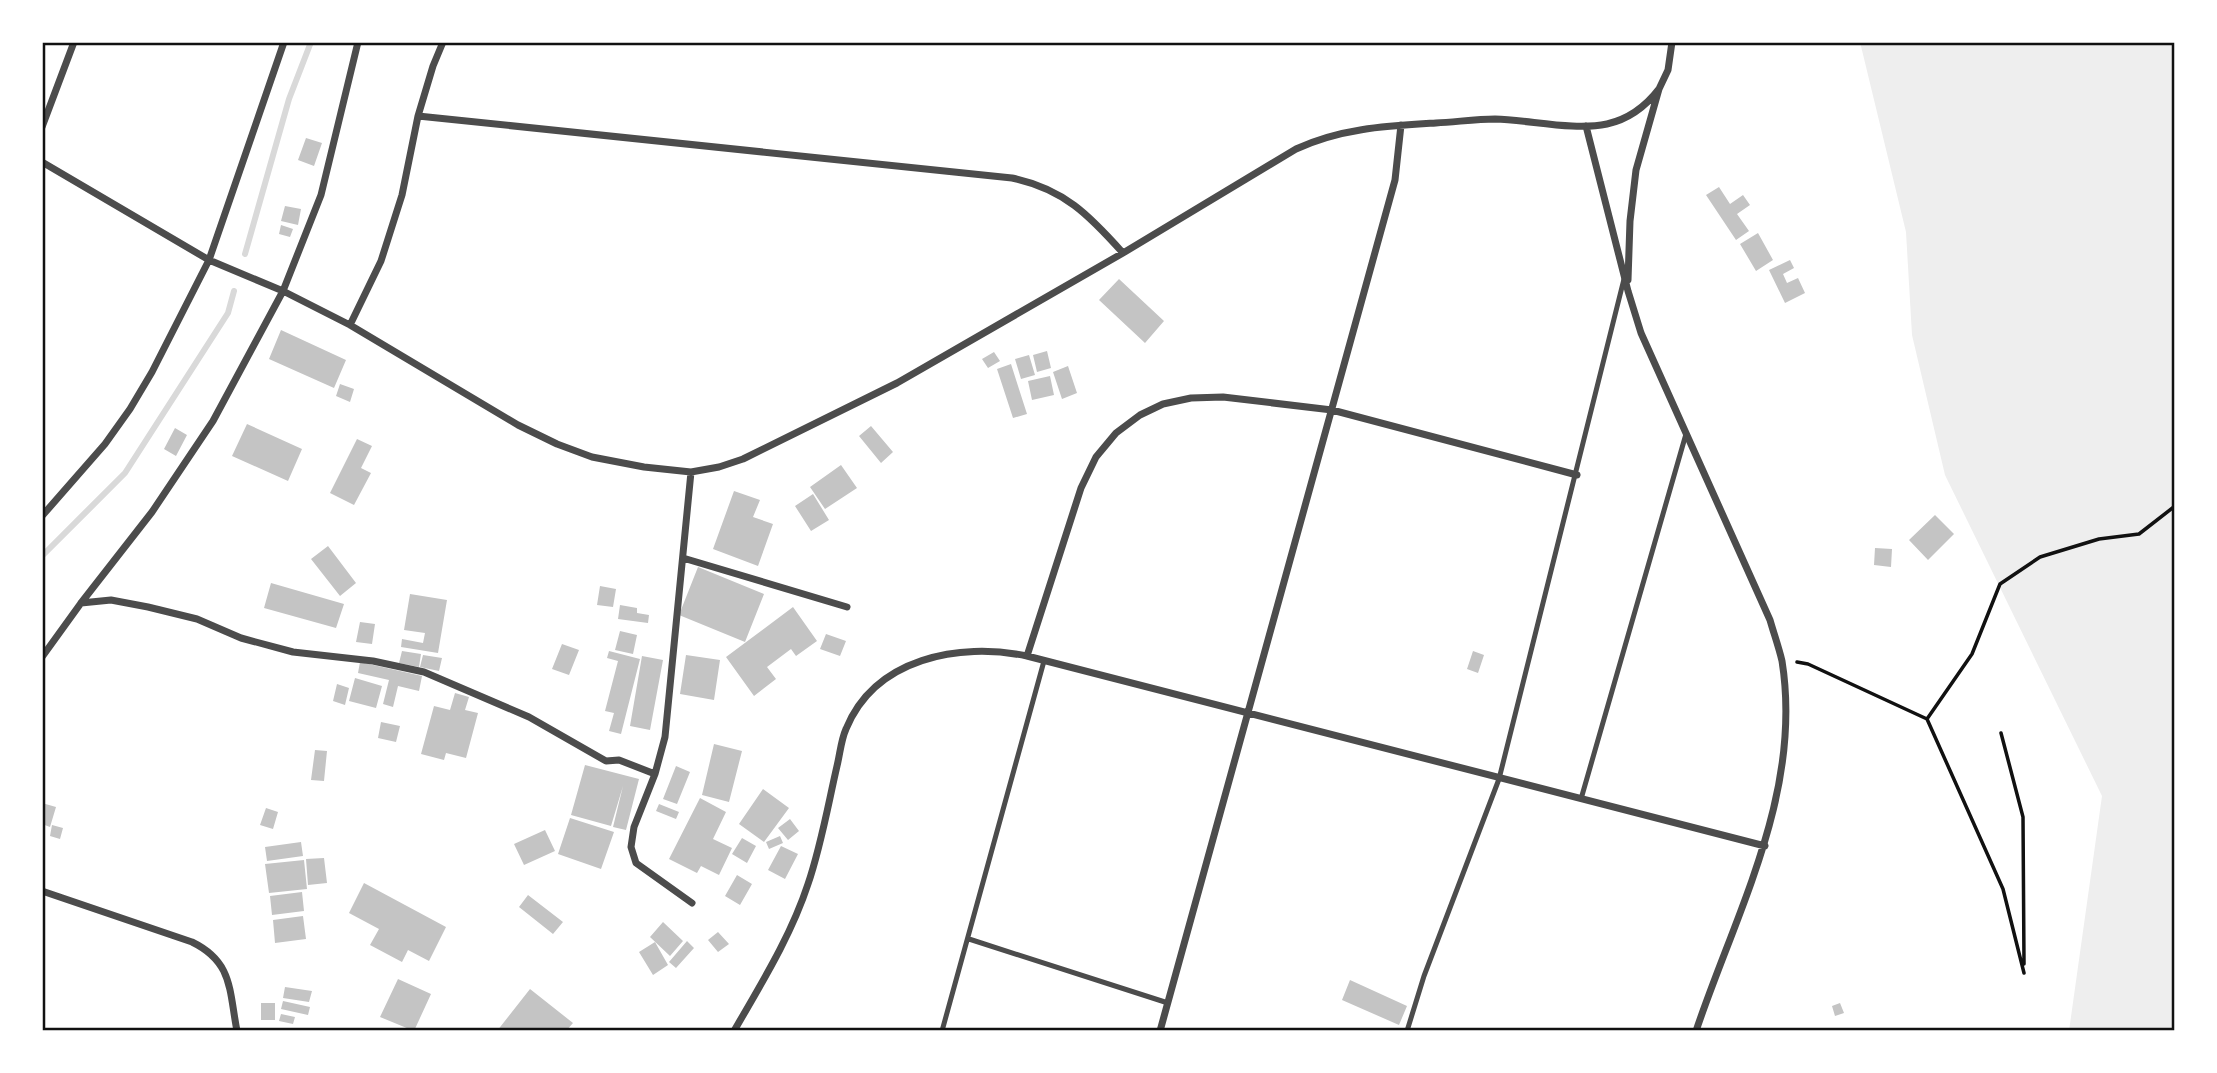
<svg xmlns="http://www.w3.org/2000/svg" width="2217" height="1073" font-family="'Source Sans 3',sans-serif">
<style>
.green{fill:#eee}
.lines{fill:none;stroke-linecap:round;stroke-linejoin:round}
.stream{stroke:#d9d9d9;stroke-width:6}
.building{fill:#c4c4c4}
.path{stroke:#111;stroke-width:3.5}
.service{stroke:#4c4c4c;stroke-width:5}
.minor{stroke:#4c4c4c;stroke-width:7}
.neatline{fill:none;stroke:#111;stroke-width:2.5}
</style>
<rect width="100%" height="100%" fill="#fff"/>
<!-- green -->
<path class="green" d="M 1860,42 L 2175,42 L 2175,1031 L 2069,1031 L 2102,796 L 1945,475 L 1912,335 L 1906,232 Z"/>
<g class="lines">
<!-- stream -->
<path class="stream" d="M 245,254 L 289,99 L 311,42
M 42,556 L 125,473 L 228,313 L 234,291"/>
</g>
<!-- building -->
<path class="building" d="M 306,138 L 322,143 L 314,166 L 298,160 Z
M 1719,187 L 1730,204 L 1743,195 L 1750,205 L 1737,214 L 1749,231 L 1736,240 L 1706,195 Z
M 285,206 L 301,209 L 298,225 L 281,221 Z
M 281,225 L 293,229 L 290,237 L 279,234 Z
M 1758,233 L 1773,260 L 1756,271 L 1740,244 Z
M 1790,260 L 1794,268 L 1783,274 L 1787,283 L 1798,278 L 1805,293 L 1785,303 L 1769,270 Z
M 1119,279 L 1164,321 L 1145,343 L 1099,300 Z
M 281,330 L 346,360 L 334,388 L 269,359 Z
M 1047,351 L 1051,368 L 1037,372 L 1033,355 Z
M 994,352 L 1000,361 L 988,368 L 982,359 Z
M 1029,355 L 1035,375 L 1021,379 L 1015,359 Z
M 1011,364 L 1027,414 L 1013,418 L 997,369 Z
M 1068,366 L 1077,393 L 1062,399 L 1053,372 Z
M 1050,376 L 1054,395 L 1032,400 L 1028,381 Z
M 340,384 L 354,389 L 350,402 L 336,396 Z
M 247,424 L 302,449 L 288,481 L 232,456 Z
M 871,426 L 893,452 L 881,463 L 859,436 Z
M 175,428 L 187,435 L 176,456 L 164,449 Z
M 357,439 L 372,446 L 361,468 L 371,473 L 354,505 L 330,493 Z
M 841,465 L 857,488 L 825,509 L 810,487 Z
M 734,491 L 760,500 L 753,517 L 773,524 L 758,566 L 713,549 Z
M 813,494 L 829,520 L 811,531 L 795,506 Z
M 1935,515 L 1954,534 L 1928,560 L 1909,540 Z
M 328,546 L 356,583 L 340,596 L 311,559 Z
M 1875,548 L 1892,549 L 1891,567 L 1874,565 Z
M 698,567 L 764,594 L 745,642 L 679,615 Z
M 271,583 L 344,604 L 336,628 L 264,608 Z
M 600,586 L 616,589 L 613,607 L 597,605 Z
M 410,594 L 447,600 L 438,653 L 401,647 L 402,639 L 423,643 L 425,633 L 404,630 Z
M 620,605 L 637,608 L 637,613 L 649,615 L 648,623 L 618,619 Z
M 793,607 L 817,641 L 796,656 L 791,649 L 767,667 L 776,679 L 754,696 L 726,657 Z
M 360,622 L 375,624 L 372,644 L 356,642 Z
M 620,631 L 637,635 L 633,654 L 615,650 Z
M 826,634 L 846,641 L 840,656 L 820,649 Z
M 562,644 L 579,650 L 569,675 L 552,669 Z
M 402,651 L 421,654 L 419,667 L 399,663 Z
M 609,651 L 640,659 L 621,734 L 609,731 L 614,713 L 605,711 L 618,661 L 607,658 Z
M 1473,651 L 1484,655 L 1478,673 L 1467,669 Z
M 423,655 L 442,658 L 439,671 L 420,667 Z
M 686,655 L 720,660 L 714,700 L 680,694 Z
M 642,656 L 663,660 L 650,730 L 630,726 Z
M 360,662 L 422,676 L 419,691 L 398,686 L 393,707 L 383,704 L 389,680 L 358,673 Z
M 355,678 L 382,686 L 376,708 L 349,701 Z
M 337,684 L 349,688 L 345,705 L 333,701 Z
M 455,693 L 469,697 L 465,710 L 478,713 L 466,758 L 446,753 L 444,760 L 421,754 L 434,706 L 450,710 Z
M 381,722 L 400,726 L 396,742 L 378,738 Z
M 714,744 L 742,751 L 729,802 L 702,795 Z
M 315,750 L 327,751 L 324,781 L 311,780 Z
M 585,765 L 639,779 L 626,830 L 613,827 L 623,786 L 611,826 L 571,815 Z
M 676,766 L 690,772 L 677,804 L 663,799 Z
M 763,789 L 789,808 L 764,842 L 739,824 Z
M 700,798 L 726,812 L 713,839 L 732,848 L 719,875 L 701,866 L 697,873 L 669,859 Z
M 42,803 L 56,807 L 50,827 L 42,824 Z
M 659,804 L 679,812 L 676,819 L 656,811 Z
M 266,808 L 278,812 L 273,829 L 260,825 Z
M 570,818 L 614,832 L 601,869 L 558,854 Z
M 790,819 L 799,831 L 788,840 L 778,828 Z
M 52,825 L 63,828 L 60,839 L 50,836 Z
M 545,830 L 555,851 L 524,865 L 514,844 Z
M 780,836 L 783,843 L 769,849 L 766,842 Z
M 742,838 L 756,846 L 747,863 L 732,854 Z
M 301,842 L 303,856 L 267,861 L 265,847 Z
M 781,846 L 798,854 L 785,879 L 768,870 Z
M 324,858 L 327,883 L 308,885 L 306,859 Z
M 304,860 L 307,889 L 269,893 L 265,864 Z
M 737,875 L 752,884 L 740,905 L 725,896 Z
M 364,883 L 446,927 L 429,961 L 408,950 L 402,962 L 370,945 L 379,929 L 349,913 Z
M 302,892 L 304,911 L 272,915 L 270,896 Z
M 528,895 L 563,922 L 553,934 L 519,907 Z
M 303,916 L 306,939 L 275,943 L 273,920 Z
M 663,922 L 683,941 L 670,956 L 650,937 Z
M 718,932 L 729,944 L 718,952 L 708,940 Z
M 687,941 L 694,948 L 676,968 L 669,962 Z
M 655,942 L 668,965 L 653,975 L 639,952 Z
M 398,979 L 431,994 L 414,1031 L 380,1017 Z
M 1350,980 L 1407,1006 L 1399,1025 L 1342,1000 Z
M 285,987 L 312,991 L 309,1002 L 283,998 Z
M 530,989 L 573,1023 L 566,1031 L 497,1031 Z
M 283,1001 L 310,1007 L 308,1015 L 281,1009 Z
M 261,1003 L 275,1003 L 275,1020 L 261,1020 Z
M 1840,1003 L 1844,1013 L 1835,1016 L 1832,1006 Z
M 281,1014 L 295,1017 L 293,1024 L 279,1021 Z"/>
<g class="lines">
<!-- path -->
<path class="path" d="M 1797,662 L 1808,664 L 1927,719 L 2003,889 L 2024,973
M 1927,719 L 1972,654 L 2000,584 L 2040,557 L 2099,539 L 2139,534 L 2175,506
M 2001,733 L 2023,817 L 2024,964"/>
<!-- service -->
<path class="service" d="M 1581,799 L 1686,434
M 969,939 L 1168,1003
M 942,1031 L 1044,661
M 1407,1031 L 1424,976 L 1499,779 L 1624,279"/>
<!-- minor -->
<path class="minor" d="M 418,116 L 1012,178 C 1064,189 1089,215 1123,253
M 1586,126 L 1628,291 L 1641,333 L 1770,620 C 1774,634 1779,648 1782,661 C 1803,792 1736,912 1696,1031
M 42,127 L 74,42
M 42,162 L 209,260 L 283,291 L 350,325 L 518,425 L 557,444 L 592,457 L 644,467 L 691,472 L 719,467 L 743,459 L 897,383 L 1123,253 L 1296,149 C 1341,128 1387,126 1436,123 C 1456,122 1476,119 1495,119 C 1530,120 1574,131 1607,124 C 1629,119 1646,106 1659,89
M 1628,280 L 1630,221 L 1636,170 L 1659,89 L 1668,70 L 1672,42
M 350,325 L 381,261 L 402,195 L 418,116 L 433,66 L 443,42
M 691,472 L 665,737 L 655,774 L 634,827 L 631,847 L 636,863 L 692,903
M 42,516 L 105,444 L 130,409 L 152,372 L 209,260 L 284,42
M 683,558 L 847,607
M 81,603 L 111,600 L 148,607 L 197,619 L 241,638 L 293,652 L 373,661 L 424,672 L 529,717 L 606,761 L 619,760 L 655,774
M 1027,656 L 1081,488 L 1096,457 L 1116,433 L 1140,415 L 1163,404 L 1191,398 L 1223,397 L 1332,410 L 1577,475
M 42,657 L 81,603 L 152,512 L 213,421 L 283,291 L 321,195 L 358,42
M 42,891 L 192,942 C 233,962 229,990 237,1031
M 734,1031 C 761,984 791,936 808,884 C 821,846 828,805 837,766 C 840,754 841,740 846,729 C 875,658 959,642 1027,656 L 1765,846
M 1160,1031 L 1395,180 L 1401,125"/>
</g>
<!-- border -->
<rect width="2217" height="1073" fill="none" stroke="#ffffff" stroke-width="88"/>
<rect x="44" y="44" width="2129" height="985" class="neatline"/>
</svg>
